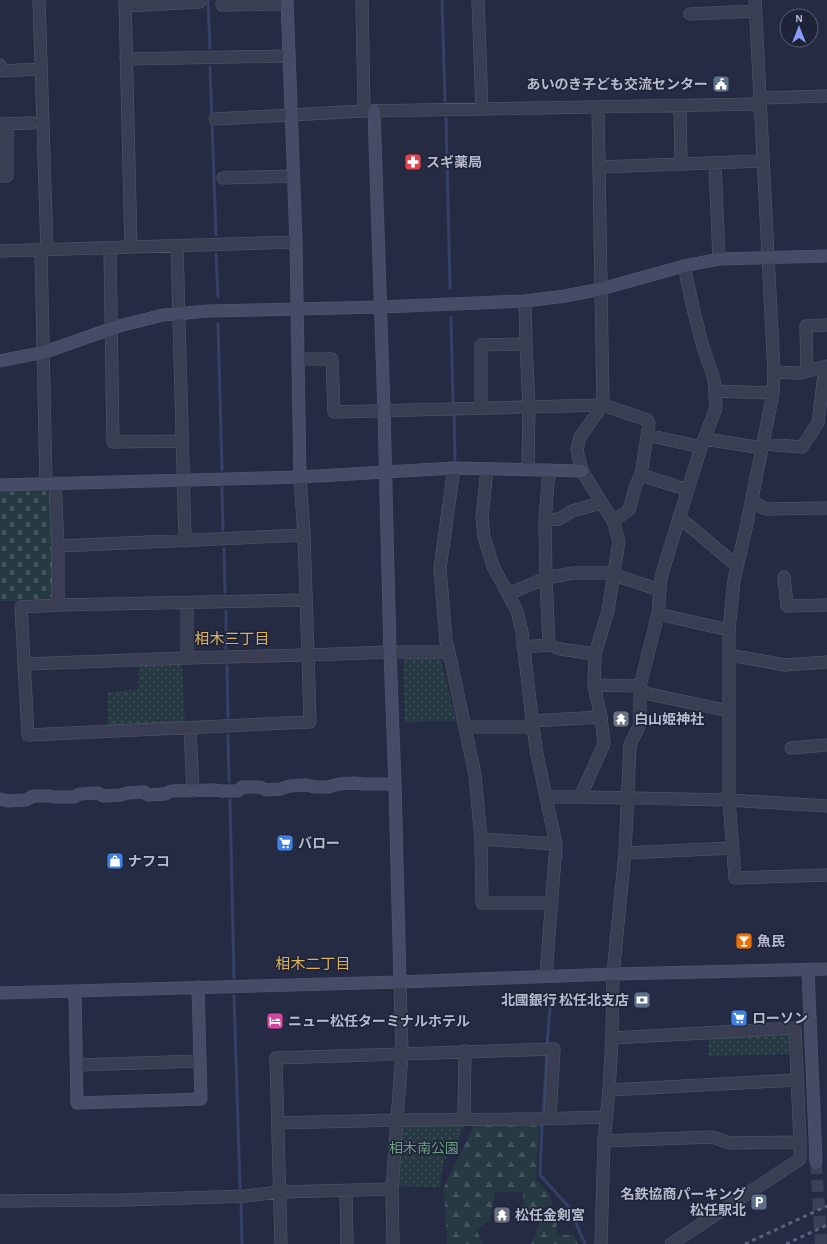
<svg xmlns="http://www.w3.org/2000/svg" width="827" height="1244" font-family="'Alegreya Sans','Noto Sans JP',sans-serif">
<style>
.grass{fill:url(#grass-dots)}
.forest{fill:url(#forest-firs)}
.cemetery{fill:url(#cemetery-stones)}
.lines{fill:none;stroke-linecap:round;stroke-linejoin:round}
.stream{stroke:#354069;stroke-width:3}
.secondary-tunnel{stroke:#3b4058;stroke-width:12;stroke-dasharray:12 6;stroke-linecap:butt}
.street-casing{stroke:#54596d;stroke-width:13}
.secondary-casing{stroke:#54596d;stroke-width:13}
.street{stroke:#393e53;stroke-width:12}
.secondary{stroke:#474c66;stroke-width:12}
.rail{stroke:#5b617a;stroke-width:3;stroke-dasharray:4 4;stroke-linecap:butt}
.labels{text-anchor:middle;stroke-width:3;stroke-linejoin:round;paint-order:stroke}
.poi-label{font-size:14px;font-weight:bold;fill:#b6bacc;stroke:#1e2338;text-anchor:start}
.park-label{font-size:14px;fill:#6c9f83;stroke:#1e2338}
.neighbourhood-label{font-size:15px;fill:#dcb261;stroke:#1e2338}
</style>
<defs>
<pattern id="grass-dots" width="8" height="8" patternUnits="userSpaceOnUse"><rect width="8" height="8" fill="#273a44"/><path d="M2 2h.1M6 6h.1" fill="none" stroke="#44545e" stroke-width="1.8" stroke-linecap="round"/></pattern>
<pattern id="forest-firs" width="22" height="20" patternUnits="userSpaceOnUse"><rect width="22" height="20" fill="#273a44"/><path d="M5 1l3.5 6h-7zM16 11l3.5 6h-7z" fill="#44545e"/></pattern>
<pattern id="cemetery-stones" width="16" height="16" patternUnits="userSpaceOnUse"><rect width="16" height="16" fill="#273a44"/><path d="M2 7V4a2 2 0 0 1 4 0v3zM10 15v-3a2 2 0 0 1 4 0v3z" fill="#44545e"/></pattern>
</defs>
<rect width="100%" height="100%" fill="#252b43"/>
<!-- grass -->
<path class="grass" d="M 407,656 L 437,656 L 441,660 L 456,721 L 405,722 L 403,661 Z
M 182,665 L 185,724 L 108,727 L 107,692 L 138,690 L 139,666 Z
M 789,1032 L 789,1054 L 709,1056 L 708,1036 Z
M 401,1124 L 466,1124 L 443,1163 L 440,1187 L 397,1186 Z"/>
<!-- forest -->
<path class="forest" d="M 474,1126 L 539,1126 L 536,1180 L 549,1194 L 552,1205 L 524,1214 L 523,1192 L 495,1192 L 490,1221 L 476,1229 L 483,1244 L 447,1244 L 444,1187 Z
M 556,1215 L 557,1235 L 573,1235 L 578,1244 L 531,1244 L 541,1219 Z"/>
<!-- cemetery -->
<path class="cemetery" d="M 46,491 L 50,495 L 53,595 L 46,601 L 0,601 L 0,492 Z"/>
<g class="lines">
<!-- stream -->
<path class="stream" d="M 208,0 L 210,48
M 442,0 L 445,101
M 210,67 L 216,235
M 446,118 L 450,288
M 216,254 L 218,297
M 451,317 L 453,406
M 218,324 L 222,470
M 454,411 L 455,459
M 222,488 L 223,530
M 224,549 L 225,592
M 226,611 L 226,648
M 227,666 L 228,717
M 228,735 L 229,782
M 230,800 L 234,978
M 561,857 L 561,843
M 234,996 L 240,1188
M 547,1046 L 551,996
M 543,1116 L 547,1051
M 542,1123 L 540,1175 L 569,1207 L 585,1244
M 241,1204 L 242,1244"/>
<!-- secondary-tunnel -->
<path class="secondary-tunnel" d="M 816,1162 L 821,1244"/>
<!-- street casing -->
<g class="street-casing">
<path id="street" d="M 39,0 L 47,250
M 125,0 L 131,247
M 362,0 L 364,111
M 478,0 L 482,109
M 755,0 L 774,372
M 222,5 L 287,4
M 125,6 L 200,2
M 690,14 L 756,11
M 126,59 L 289,56
M 0,65 L 0,71 L 41,69
M 760,98 L 827,96
M 680,106 L 681,163
M 598,107 L 603,405 L 580,437 L 577,450 L 582,471 L 613,521 L 619,541 L 608,611 L 595,654 L 594,685 L 601,717 L 604,744 L 580,797 L 729,800 L 827,806
M 215,119 L 364,111 L 760,104
M 0,124 L 32,123
M 715,163 L 719,259
M 599,167 L 763,161
M 0,176 L 7,176 L 7,124
M 223,178 L 294,176
M 177,246 L 185,541
M 110,248 L 113,442 L 182,441
M 41,250 L 46,484
M 0,251 L 296,242
M 525,301 L 526,344
M 298,359 L 332,359 L 334,412 L 603,405 L 647,420 L 649,424 L 641,475 L 636,485 L 629,510 L 613,521
M 827,366 L 800,373 L 774,372 L 773,393 L 746,528 L 734,580 L 729,630 L 729,800 L 735,878 L 827,875
M 807,371 L 806,326 L 827,325
M 715,391 L 773,393
M 481,408 L 481,345 L 526,344 L 529,407 L 528,469
M 647,435 L 701,447
M 705,439 L 762,448
M 763,444 L 802,447 L 818,423 L 825,367
M 454,468 L 440,568 L 446,641 L 449,652 L 475,775 L 481,839 L 556,844 L 546,797 L 580,797
M 487,469 L 482,518 L 484,537 L 493,566 L 517,611 L 522,632 L 533,727 L 537,754 L 546,797
M 549,470 L 545,520 L 546,578 L 549,645 L 560,649 L 595,654
M 641,475 L 688,490
M 300,477 L 304,535 L 308,655 L 390,652 L 449,652
M 55,483 L 58,546 L 58,605 L 306,600
M 752,501 L 765,509 L 827,508
M 679,517 L 737,566
M 545,520 L 559,519 L 572,511 L 601,503
M 58,546 L 304,535
M 614,575 L 660,590
M 784,577 L 787,606 L 827,605
M 508,594 L 546,578 L 573,573 L 614,573
M 187,603 L 187,658
M 658,614 L 729,630
M 523,647 L 549,645
M 729,655 L 785,665 L 827,662
M 24,664 L 187,658 L 308,655 L 310,722 L 28,735 L 21,607 L 58,605
M 594,685 L 640,686
M 640,692 L 729,711
M 532,721 L 601,717
M 465,727 L 533,727
M 190,728 L 193,791
M 791,748 L 827,745
M 481,839 L 482,903 L 552,903
M 625,853 L 733,848
M 546,976 L 556,844
M 400,982 L 402,1054 L 397,1120 L 535,1119 L 607,1117
M 612,1038 L 795,1028 L 800,1142
M 77,1065 L 200,1061
M 609,1090 L 797,1080
M 464,1119 L 465,1051
M 278,1123 L 397,1120 L 392,1189 L 393,1244
M 604,1141 L 712,1137 L 730,1143 L 800,1142 L 800,1159 L 671,1244
M 346,1191 L 347,1244
M 0,1201 L 123,1200 L 246,1196 L 280,1192 L 392,1189
M 281,1244 L 276,1058 L 554,1049 L 550,1118
M 601,1244 L 604,1141 L 609,1090 L 612,1038 L 613,974 L 625,853 L 630,745 L 640,724 L 640,686 L 658,614 L 661,577 L 701,447 L 716,408 L 714,379 L 703,347 L 694,312 L 684,266"/>
</g>
<!-- secondary casing -->
<g class="secondary-casing">
<path id="secondary" d="M 374,111 L 384,411 L 390,652 L 395,784 L 400,982
M 0,361 L 45,352 L 119,326 L 163,315 L 209,311 L 381,307 L 525,301 L 565,296 L 601,289 L 684,266 L 719,259 L 827,256
M 300,477 L 454,468 L 582,471
M 0,485 L 300,477 L 296,242 L 287,0
M 0,799 L 8,801 L 26,800 L 33,796 L 49,796 L 54,797 L 74,797 L 80,794 L 98,793 L 103,796 L 120,795 L 128,793 L 144,792 L 148,795 L 165,794 L 171,791 L 214,790 L 222,791 L 238,791 L 242,787 L 260,787 L 266,790 L 281,789 L 289,786 L 306,785 L 315,787 L 328,787 L 339,784 L 355,783 L 363,784 L 395,784
M 808,970 L 816,1162
M 75,991 L 77,1103 L 201,1099 L 198,987
M 0,993 L 400,982 L 613,974 L 827,969"/>
</g>
<!-- street -->
<use href="#street" class="street"/>
<!-- secondary -->
<use href="#secondary" class="secondary"/>
<!-- rail -->
<path class="rail" d="M 745,1244 L 827,1206
M 786,1244 L 827,1225"/>
</g>
<!-- icons -->
<defs>
<g id="civic-square" transform="scale(0.9)"><rect x="-9" y="-9" width="18" height="18" rx="4" fill="#5c6f8a" stroke="#1e2338"/><path d="M-.6-6.5H3V-4.5H.6V-3L4-1V1h2V6H-6V1h2V-1L-.6-3ZM-1.2 2.5V6h2.4V2.5Z" fill="#fff"/></g>
<g id="pharmacy-square" transform="scale(0.9)"><rect x="-9" y="-9" width="18" height="18" rx="4" fill="#e0444e" stroke="#1e2338"/><path d="M-2-6h4v4h4v4h-4v4h-4v-4h-4v-4h4Z" fill="#fff"/></g>
<g id="temple-square" transform="scale(0.9)"><rect x="-9" y="-9" width="18" height="18" rx="4" fill="#6b7280" stroke="#1e2338"/><path d="M0-6L5-2H3V0L6.5 2.5H4V6H1.5V3h-3V6H-4V2.5H-6.5L-3 0V-2H-5Z" fill="#fff"/></g>
<g id="supermarket-square" transform="scale(0.9)"><rect x="-9" y="-9" width="18" height="18" rx="4" fill="#3f7fe0" stroke="#1e2338"/><path d="M-6-5.5h2.5l.6 2H6L4.5 2H-2.5L-4.4-4H-6ZM-1.5 3.2a1.3 1.3 0 1 0 .1 0ZM3 3.2a1.3 1.3 0 1 0 .1 0Z" fill="#fff"/></g>
<g id="shop-square" transform="scale(0.9)"><rect x="-9" y="-9" width="18" height="18" rx="4" fill="#3f7fe0" stroke="#1e2338"/><path d="M-5-2.5h2.3a2.7 3.5 0 0 1 5.4 0H5L5.5 6h-11ZM-1.5-2.5h3a1.5 2.3 0 0 0-3 0Z" fill="#fff"/></g>
<g id="bar-square" transform="scale(0.9)"><rect x="-9" y="-9" width="18" height="18" rx="4" fill="#e8710a" stroke="#1e2338"/><path d="M-6-5H6L.8 .8V4.5H3.5V6h-7V4.5H-.8V.8Z" fill="#fff"/></g>
<g id="bank-square" transform="scale(0.9)"><rect x="-9" y="-9" width="18" height="18" rx="4" fill="#5c6f8a" stroke="#1e2338"/><path d="M-6-4H6V4H-6ZM0-2.3a2.3 2.3 0 1 0 0 4.6a2.3 2.3 0 1 0 0-4.6Z" fill="#fff"/></g>
<g id="hotel-square" transform="scale(0.9)"><rect x="-9" y="-9" width="18" height="18" rx="4" fill="#d1479c" stroke="#1e2338"/><path d="M-6-4.5h1.5V1H6V5H4.5V3h-9V5H-6ZM-4 0a1.8 1.8 0 1 1 3.6 0ZM.5 0V-2.5h3Q6-2.5 6 0Z" fill="#fff"/></g>
<g id="parking-square" transform="scale(0.9)"><rect x="-9" y="-9" width="18" height="18" rx="4" fill="#5c6f8a" stroke="#1e2338"/><path d="M-3.5-5.5H1a3.5 3.5 0 0 1 0 7H-1V5.5H-3.5ZM-1-3.4V-.6H.8a1.4 1.4 0 0 0 0-2.8Z" fill="#fff"/></g>
</defs>
<g fill-rule="evenodd">
<use href="#civic-square" x="721" y="84"/>
<use href="#pharmacy-square" x="413" y="162"/>
<use href="#temple-square" x="621" y="719"/>
<use href="#supermarket-square" x="285" y="843"/>
<use href="#shop-square" x="115" y="861"/>
<use href="#bar-square" x="744" y="941"/>
<use href="#bank-square" x="642" y="1000"/>
<use href="#supermarket-square" x="739" y="1018"/>
<use href="#hotel-square" x="275" y="1021"/>
<use href="#parking-square" x="759" y="1202"/>
<use href="#temple-square" x="502" y="1215"/>
</g>
<g class="labels">
<!-- poi labels -->
<g class="poi-label">
<text x="708" y="89" text-anchor="end">あいのき子ども交流センター</text>
<text x="426" y="167">スギ薬局</text>
<text x="634" y="724">白山姫神社</text>
<text x="298" y="848">バロー</text>
<text x="128" y="866">ナフコ</text>
<text x="757" y="946">魚民</text>
<text x="629" y="1005" text-anchor="end">北國銀行 松任北支店</text>
<text x="752" y="1023">ローソン</text>
<text x="288" y="1026">ニュー松任ターミナルホテル</text>
<text x="746" y="1199" text-anchor="end">名鉄協商パーキング<tspan x="746" dy="16">松任駅北</tspan></text>
<text x="515" y="1220">松任金剣宮</text>
</g>
<!-- park labels -->
<g class="park-label">
<text x="424" y="1153">相木南公園</text>
</g>
<!-- neighbourhood labels -->
<g class="neighbourhood-label">
<text x="232" y="644">相木三丁目</text>
<text x="313" y="969">相木二丁目</text>
</g>
</g>
<!-- north arrow -->
<g transform="translate(799 28)"><circle r="19" fill="#1e2338" stroke="#5b5f73"/>
<path d="M0-3L7 15L0 10L-7 15Z" fill="#8a9dfe"/>
<text y="-6" font-size="11" font-weight="bold" text-anchor="middle" fill="#b6bacc">N</text>
</g>
</svg>
